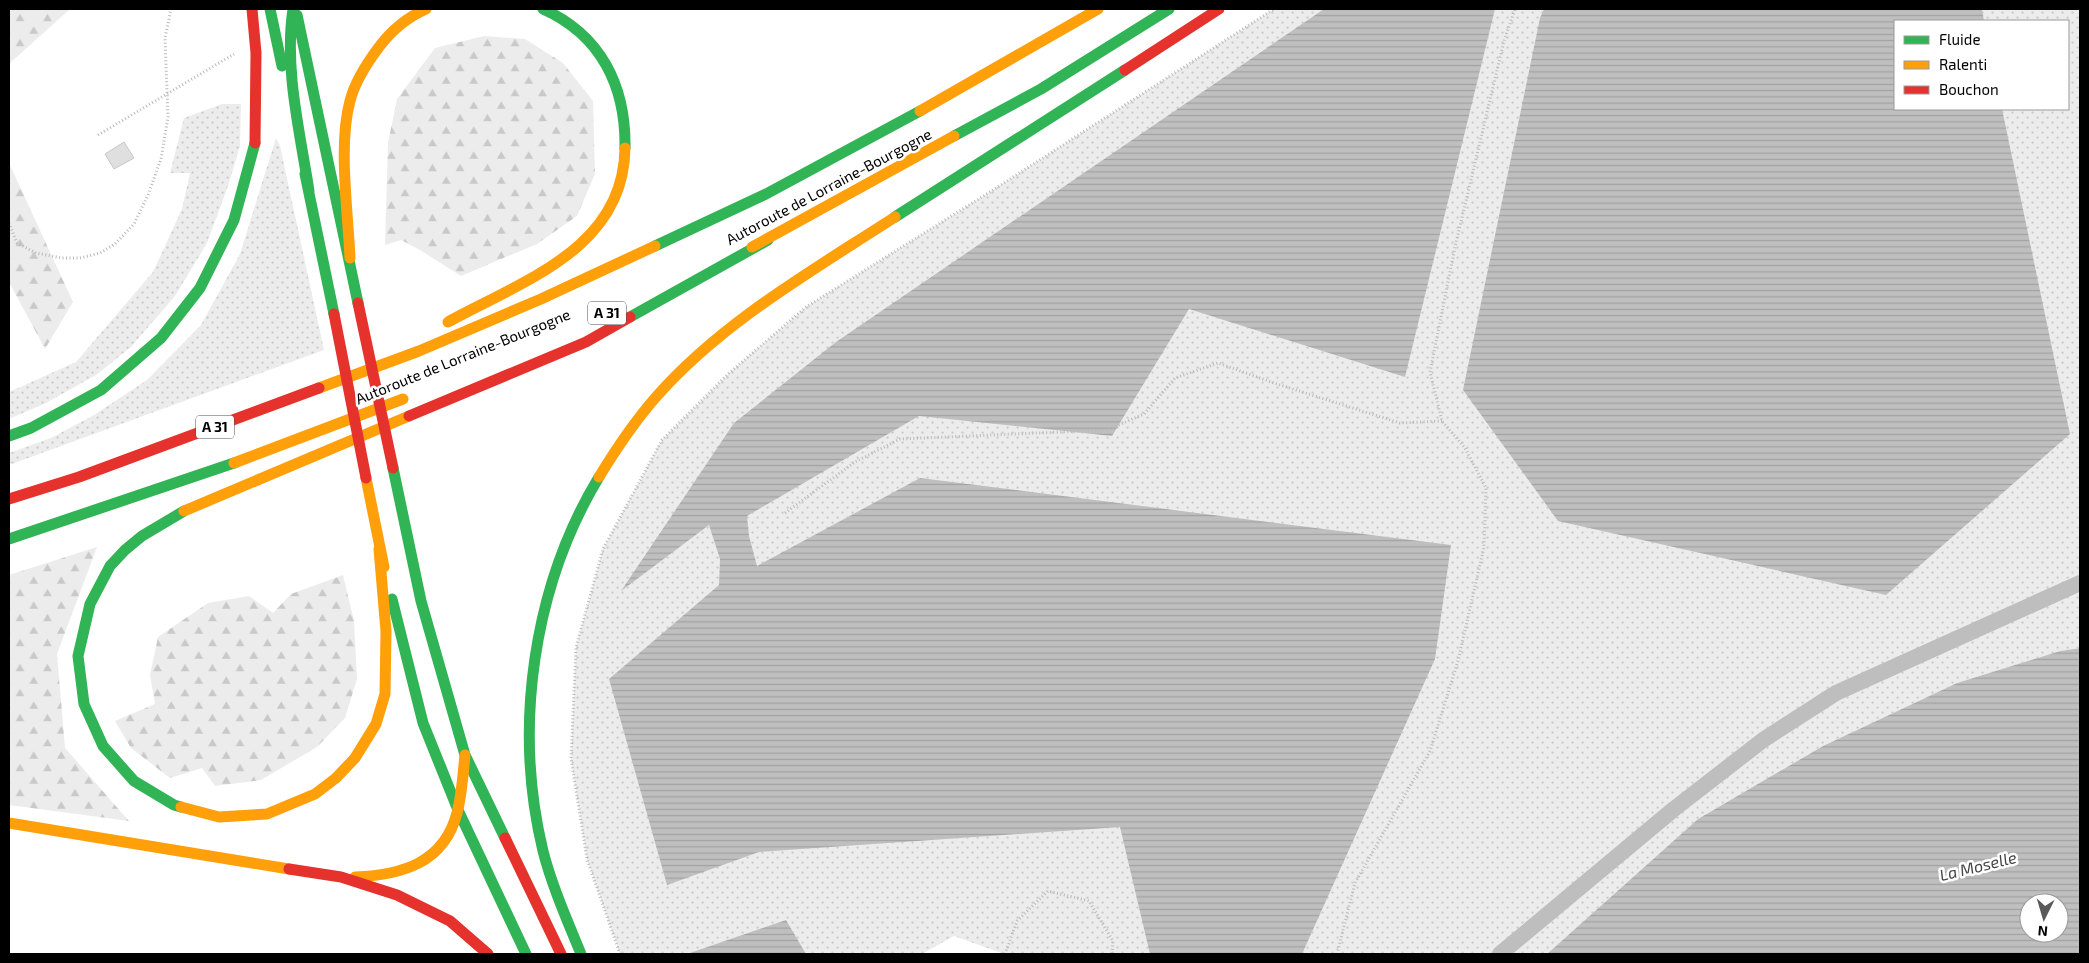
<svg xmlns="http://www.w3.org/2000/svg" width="2089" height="963" font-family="'Exo 2',sans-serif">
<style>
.grass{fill:url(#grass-dots);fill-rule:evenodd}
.forest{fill:url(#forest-firs)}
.water{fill:url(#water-rules);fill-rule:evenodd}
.building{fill:#dfdfdf;stroke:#c7c7c7}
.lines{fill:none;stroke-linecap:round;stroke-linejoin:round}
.path{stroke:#b9b9b9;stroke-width:3;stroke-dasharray:1 2.5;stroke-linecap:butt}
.street{stroke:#bebebe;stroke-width:16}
.fast{stroke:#30b455;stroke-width:11}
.slow{stroke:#ff9f0a;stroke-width:11}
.jam{stroke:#e5322d;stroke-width:11}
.jam-bridge{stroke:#e5322d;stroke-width:11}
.labels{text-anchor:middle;stroke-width:5;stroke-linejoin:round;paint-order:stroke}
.shield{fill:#fff;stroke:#4c4c4c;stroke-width:1}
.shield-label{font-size:14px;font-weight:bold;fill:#000}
.street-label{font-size:15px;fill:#000;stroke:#fff}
.water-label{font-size:16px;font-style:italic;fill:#444;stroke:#fff}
</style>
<defs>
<pattern id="grass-dots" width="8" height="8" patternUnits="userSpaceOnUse" patternTransform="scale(1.25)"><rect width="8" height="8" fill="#ececec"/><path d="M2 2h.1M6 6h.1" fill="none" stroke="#c9c9c9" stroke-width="1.8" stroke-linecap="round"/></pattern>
<pattern id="forest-firs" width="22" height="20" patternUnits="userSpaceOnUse" patternTransform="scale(1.25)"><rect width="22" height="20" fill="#ececec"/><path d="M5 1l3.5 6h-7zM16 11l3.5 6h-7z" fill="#c9c9c9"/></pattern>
<pattern id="water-rules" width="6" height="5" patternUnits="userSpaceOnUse" patternTransform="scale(1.25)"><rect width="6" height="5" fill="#bfbfbf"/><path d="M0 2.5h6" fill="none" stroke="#a2a2a2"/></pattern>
</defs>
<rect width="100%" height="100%" fill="#fff"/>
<!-- grass -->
<path class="grass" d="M 1274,9 L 2080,9 L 2080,648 L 2060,651 L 1957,683 L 1823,746 L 1698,819 L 1547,954 L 1004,954 L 954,936 L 922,954 L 620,954 L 587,859 L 571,759 L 576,647 L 603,549 L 662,440 L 728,374 L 806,307 L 993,190 ZM 1895,21 L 2068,21 L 2068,109 L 1895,109 Z
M 222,104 L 241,104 L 240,146 L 228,186 L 207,243 L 175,296 L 131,347 L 96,375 L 46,403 L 9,419 L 9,392 L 76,362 L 153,272 L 182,209 L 190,173 L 170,173 L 184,118 Z
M 276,138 L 280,146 L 324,350 L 9,465 L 9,453 L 51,438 L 94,415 L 147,380 L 201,325 L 240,254 Z"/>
<!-- forest -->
<path class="forest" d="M 12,9 L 70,9 L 9,64 L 9,12 Z
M 484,36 L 525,39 L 563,63 L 593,101 L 595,174 L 577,216 L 537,244 L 461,276 L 420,250 L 401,240 L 385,245 L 388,143 L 397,99 L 435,48 Z
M 9,163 L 73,302 L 45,349 L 9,282 Z
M 97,547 L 57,654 L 65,748 L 129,821 L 9,805 L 9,575 Z
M 343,575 L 354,621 L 357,679 L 345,718 L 317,747 L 261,780 L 215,786 L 202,768 L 170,778 L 131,748 L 115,721 L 155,704 L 150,675 L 158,637 L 208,603 L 249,596 L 273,613 L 291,594 Z"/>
<!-- water -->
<path class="water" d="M 1324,9 L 1495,9 L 1405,377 L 1189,309 L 1112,436 L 919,416 L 747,516 L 749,536 L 757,566 L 920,478 L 1451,545 L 1435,659 L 1302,954 L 1150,954 L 1120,827 L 759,852 L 667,885 L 609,679 L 719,585 L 720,559 L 709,525 L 621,591 L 734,423 L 836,342 Z
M 1544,9 L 1982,9 L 1984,21 L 1895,21 L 1895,109 L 2002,109 L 2070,434 L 1886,595 L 1558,521 L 1463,390 L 1540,18 Z
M 2080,648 L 2080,954 L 1547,954 L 1698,819 L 1823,746 L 1957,683 L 2060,651 ZM 2029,903 L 2059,903 L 2059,933 L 2029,933 Z
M 786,920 L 806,954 L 687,954 Z"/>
<!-- building -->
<path class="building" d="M 124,142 L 134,158 L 114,169 L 105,154 Z"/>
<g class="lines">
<!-- path -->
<path class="path" d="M 98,135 L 234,54
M 9,223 L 17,243 L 36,253 L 62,258 L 80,258 L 100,253 L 115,244 L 134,224 L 148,195 L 161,159 L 168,117 L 165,38 L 171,9
M 785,513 L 855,462 L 900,439 L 1107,430 L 1144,414 L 1175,378 L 1218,363 L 1274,383 L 1400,423 L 1442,421
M 620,954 L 587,859 L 571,759 L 576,647 L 603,549 L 662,440 L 728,374 L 806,307 L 993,190 L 1274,9
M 1005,954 L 1017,921 L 1048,891 L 1089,901 L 1113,941 L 1112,954
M 1337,954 L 1355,883 L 1430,751 L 1458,661 L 1484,547 L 1486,488 L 1465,448 L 1442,421 L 1430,372 L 1455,247 L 1504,41 L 1515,9"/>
<!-- street -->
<path class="street" d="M 1500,954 L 1674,809 L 1763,740 L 1836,693 L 2080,583"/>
<!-- fast -->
<path class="fast" d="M 270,9 L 282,66
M 293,9 C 284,69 300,132 309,191
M 543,9 C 601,35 626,86 625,148
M 297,15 L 358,303
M 954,136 L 1041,89 L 1169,9
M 305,174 L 334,314
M 895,217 L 1125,70
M 655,246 L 766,194 L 920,111
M 630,317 L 768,240
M 9,436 L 31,428 L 101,390 L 161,338 L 200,288 L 234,220 L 255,143
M 393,468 L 421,601 L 465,755 L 505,838
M 9,539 L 234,463
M 392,599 L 423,723 L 458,810 L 526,954
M 181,807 L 174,805 L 134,781 L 103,746 L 84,704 L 78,656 L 90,604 L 110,566 L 125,550 L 142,536 L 184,511
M 581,954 C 567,920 552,886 543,851 C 513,727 533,586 599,477"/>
<!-- slow -->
<path class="slow" d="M 920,111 L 1098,9
M 752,247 L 954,136
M 350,258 C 348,211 338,145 350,101 C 355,81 367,63 379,47 C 391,31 408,17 426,9
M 448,322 C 522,281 624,249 625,148
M 319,388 L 419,351 L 541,299 L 655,246
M 234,463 L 403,399
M 599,477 C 616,449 635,421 656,397 C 722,322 812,271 895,217
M 366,478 L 384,567
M 184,511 L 409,416
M 181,807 L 219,817 L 267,814 L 315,794 L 336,778 L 355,758 L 376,724 L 385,694 L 386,631 L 379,549
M 9,823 L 289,869
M 355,877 C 402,875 444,863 457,813 C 462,794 463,774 465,755"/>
<!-- jam -->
<path class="jam" d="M 252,9 L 256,53 L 255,143
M 1125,70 L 1219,9
M 409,416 L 586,342 L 630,317
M 9,499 L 79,477 L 319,388
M 505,838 L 561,954
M 289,869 L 341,877 L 397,895 L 450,921 L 488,954"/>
<!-- jam-bridge -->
<path class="jam-bridge" d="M 358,303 L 393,468
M 334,314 L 366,478"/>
</g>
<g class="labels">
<!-- shield labels -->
<g class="shield">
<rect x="588" y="301.5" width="38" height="23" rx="4"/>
<rect x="196" y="415.5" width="38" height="23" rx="4"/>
</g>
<g class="shield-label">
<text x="607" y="318">A 31</text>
<text x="215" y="432">A 31</text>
</g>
<!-- street labels -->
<g class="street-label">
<text transform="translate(829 187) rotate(-28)" y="5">Autoroute de Lorraine-Bourgogne</text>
<text transform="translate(463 357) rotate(-22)" y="5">Autoroute de Lorraine-Bourgogne</text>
</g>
<!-- water labels -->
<g class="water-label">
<text transform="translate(1978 866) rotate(-14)" y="6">La Moselle</text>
</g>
</g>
<!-- border -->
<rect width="2089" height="963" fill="none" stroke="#000000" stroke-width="20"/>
<!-- legend -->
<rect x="1894" y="20" width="175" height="90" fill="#ffffff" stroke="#999999"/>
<rect x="1904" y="36" width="25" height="8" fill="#30b455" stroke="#999999"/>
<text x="1939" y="45" font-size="15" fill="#000000">Fluide</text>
<rect x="1904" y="61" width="25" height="8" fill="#ff9f0a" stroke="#999999"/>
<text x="1939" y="70" font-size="15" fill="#000000">Ralenti</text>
<rect x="1904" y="86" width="25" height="8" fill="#e5322d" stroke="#999999"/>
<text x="1939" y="95" font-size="15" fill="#000000">Bouchon</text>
<!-- north arrow -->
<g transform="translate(2044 918) rotate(185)"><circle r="24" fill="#ffffff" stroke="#999999"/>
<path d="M0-4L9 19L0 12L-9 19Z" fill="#595959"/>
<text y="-8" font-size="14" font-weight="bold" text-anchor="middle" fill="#000000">N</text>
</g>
</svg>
